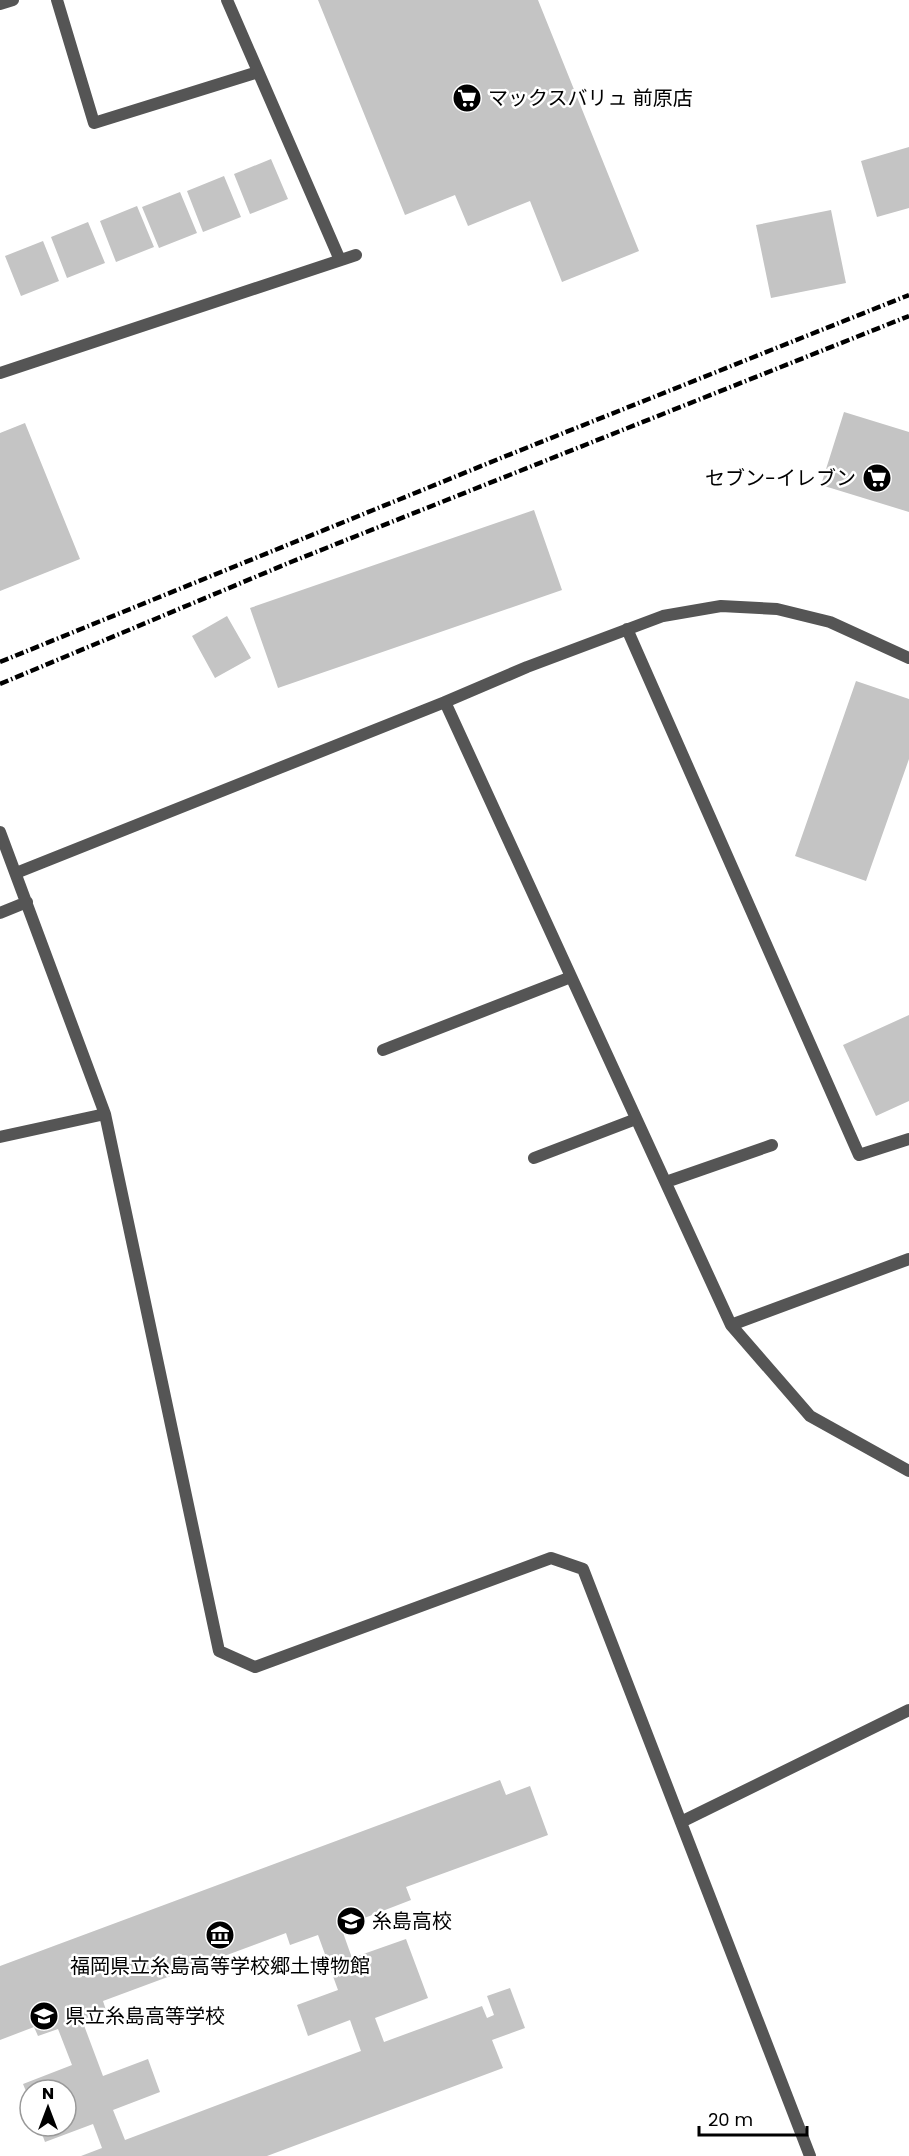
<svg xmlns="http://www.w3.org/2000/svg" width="909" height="2156" font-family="Poppins,'Noto Sans JP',sans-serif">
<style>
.building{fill:#c4c4c4;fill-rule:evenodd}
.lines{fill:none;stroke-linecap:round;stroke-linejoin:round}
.street{stroke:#555;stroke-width:12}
.rail{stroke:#000;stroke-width:4.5;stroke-dasharray:9 3 1.5 3;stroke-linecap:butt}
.labels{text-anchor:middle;stroke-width:5;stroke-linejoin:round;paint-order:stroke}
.poi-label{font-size:20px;fill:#000;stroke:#fff;text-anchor:start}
</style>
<rect width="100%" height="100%" fill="#fff"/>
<!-- building -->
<path class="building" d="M 318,0 L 538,0 L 639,251 L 562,282 L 530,201 L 468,226 L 455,195 L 405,215 Z
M 909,147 L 909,208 L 877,217 L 861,161 Z
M 271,159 L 288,199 L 250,214 L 234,174 Z
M 224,176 L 241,217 L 203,232 L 187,191 Z
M 180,192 L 197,233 L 159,248 L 142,207 Z
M 137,206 L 154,247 L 116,262 L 100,221 Z
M 831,210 L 846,283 L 771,298 L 756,225 Z
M 88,222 L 105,263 L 67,278 L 51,237 Z
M 43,241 L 59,281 L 21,296 L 5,256 Z
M 844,412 L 909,432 L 909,512 L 821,485 Z
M 25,423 L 80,559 L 0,591 L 0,433 Z
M 534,510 L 562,590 L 278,688 L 250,608 Z
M 227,616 L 251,658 L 215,678 L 192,636 Z
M 856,681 L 909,699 L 909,759 L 866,881 L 795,856 Z
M 909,1015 L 909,1101 L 876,1116 L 843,1045 Z
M 500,1780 L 506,1795 L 530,1786 L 548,1835 L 406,1887 L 411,1900 L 341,1927 L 352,1958 L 406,1939 L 428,1998 L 375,2018 L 384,2042 L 482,2006 L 487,2018 L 494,2015 L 487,1996 L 510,1988 L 525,2028 L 492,2040 L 503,2068 L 267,2156 L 81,2156 L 102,2148 L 93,2124 L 45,2142 L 39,2126 L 66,2126 L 66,2090 L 30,2090 L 30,2101 L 23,2084 L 72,2065 L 58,2029 L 38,2036 L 34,2027 L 0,2040 L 0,1966 ZM 286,1933 L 290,1945 L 318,1935 L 338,1990 L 297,2005 L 308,2036 L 350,2020 L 361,2051 L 125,2140 L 113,2110 L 160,2092 L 148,2059 L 103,2076 L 82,2020 L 106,2010 L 103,2001 Z"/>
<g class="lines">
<!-- street -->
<path class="street" d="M 57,0 L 94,123 L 258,72
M 227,0 L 340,260
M 0,4 L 13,0
M 0,373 L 356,255
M 627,629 L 859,1155 L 909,1139
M 445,702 L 731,1325 L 810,1416 L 909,1471
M 0,832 L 105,1114 L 219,1651 L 255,1667 L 551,1558 L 583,1569 L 810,2156
M 16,873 L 445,702 L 527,667 L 663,616 L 721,606 L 777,609 L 830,622 L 909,658
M 0,913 L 27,902
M 383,1050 L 571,977
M 0,1137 L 105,1114
M 534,1158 L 636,1119
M 666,1182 L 772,1145
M 731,1325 L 909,1259
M 681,1822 L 909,1710"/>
<!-- rail -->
<path class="rail" d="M 0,662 L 501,458 L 909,295
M 0,684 L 291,562 L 909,316"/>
</g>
<!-- icons -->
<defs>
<g id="supermarket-disc" transform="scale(1.5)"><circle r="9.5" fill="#000" stroke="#fff"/><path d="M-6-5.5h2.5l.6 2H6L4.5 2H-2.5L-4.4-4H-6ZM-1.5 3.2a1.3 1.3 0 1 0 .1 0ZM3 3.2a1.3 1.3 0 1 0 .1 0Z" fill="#fff"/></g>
<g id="school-disc" transform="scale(1.5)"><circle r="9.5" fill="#000" stroke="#fff"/><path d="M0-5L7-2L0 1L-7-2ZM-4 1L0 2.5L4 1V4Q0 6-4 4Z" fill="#fff"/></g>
<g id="museum-disc" transform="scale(1.5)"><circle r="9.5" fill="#000" stroke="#fff"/><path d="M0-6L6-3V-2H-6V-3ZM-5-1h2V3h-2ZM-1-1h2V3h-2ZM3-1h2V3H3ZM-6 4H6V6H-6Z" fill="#fff"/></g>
</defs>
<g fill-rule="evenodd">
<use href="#supermarket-disc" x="467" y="98"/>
<use href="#supermarket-disc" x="877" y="478"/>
<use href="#school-disc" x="351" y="1921"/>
<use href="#museum-disc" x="220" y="1935"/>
<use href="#school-disc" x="44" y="2016"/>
</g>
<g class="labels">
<!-- poi labels -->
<g class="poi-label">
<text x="488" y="105">マックスバリュ 前原店</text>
<text x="856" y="485" text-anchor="end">セブン-イレブン</text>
<text x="372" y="1928">糸島高校</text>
<text x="220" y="1973" text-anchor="middle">福岡県立糸島高等学校郷土博物館</text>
<text x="65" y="2023">県立糸島高等学校</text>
</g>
</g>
<!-- north arrow -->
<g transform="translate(48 2108)"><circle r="28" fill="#ffffff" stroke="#999999" stroke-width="1.5"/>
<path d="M0-4.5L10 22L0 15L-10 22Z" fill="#000000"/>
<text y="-9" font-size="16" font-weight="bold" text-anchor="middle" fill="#000000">N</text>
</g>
<!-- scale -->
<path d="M699 2126v9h108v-9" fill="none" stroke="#000000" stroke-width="3"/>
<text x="708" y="2126" font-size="18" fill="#000000" stroke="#ffffff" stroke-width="4.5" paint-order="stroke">20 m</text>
</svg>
